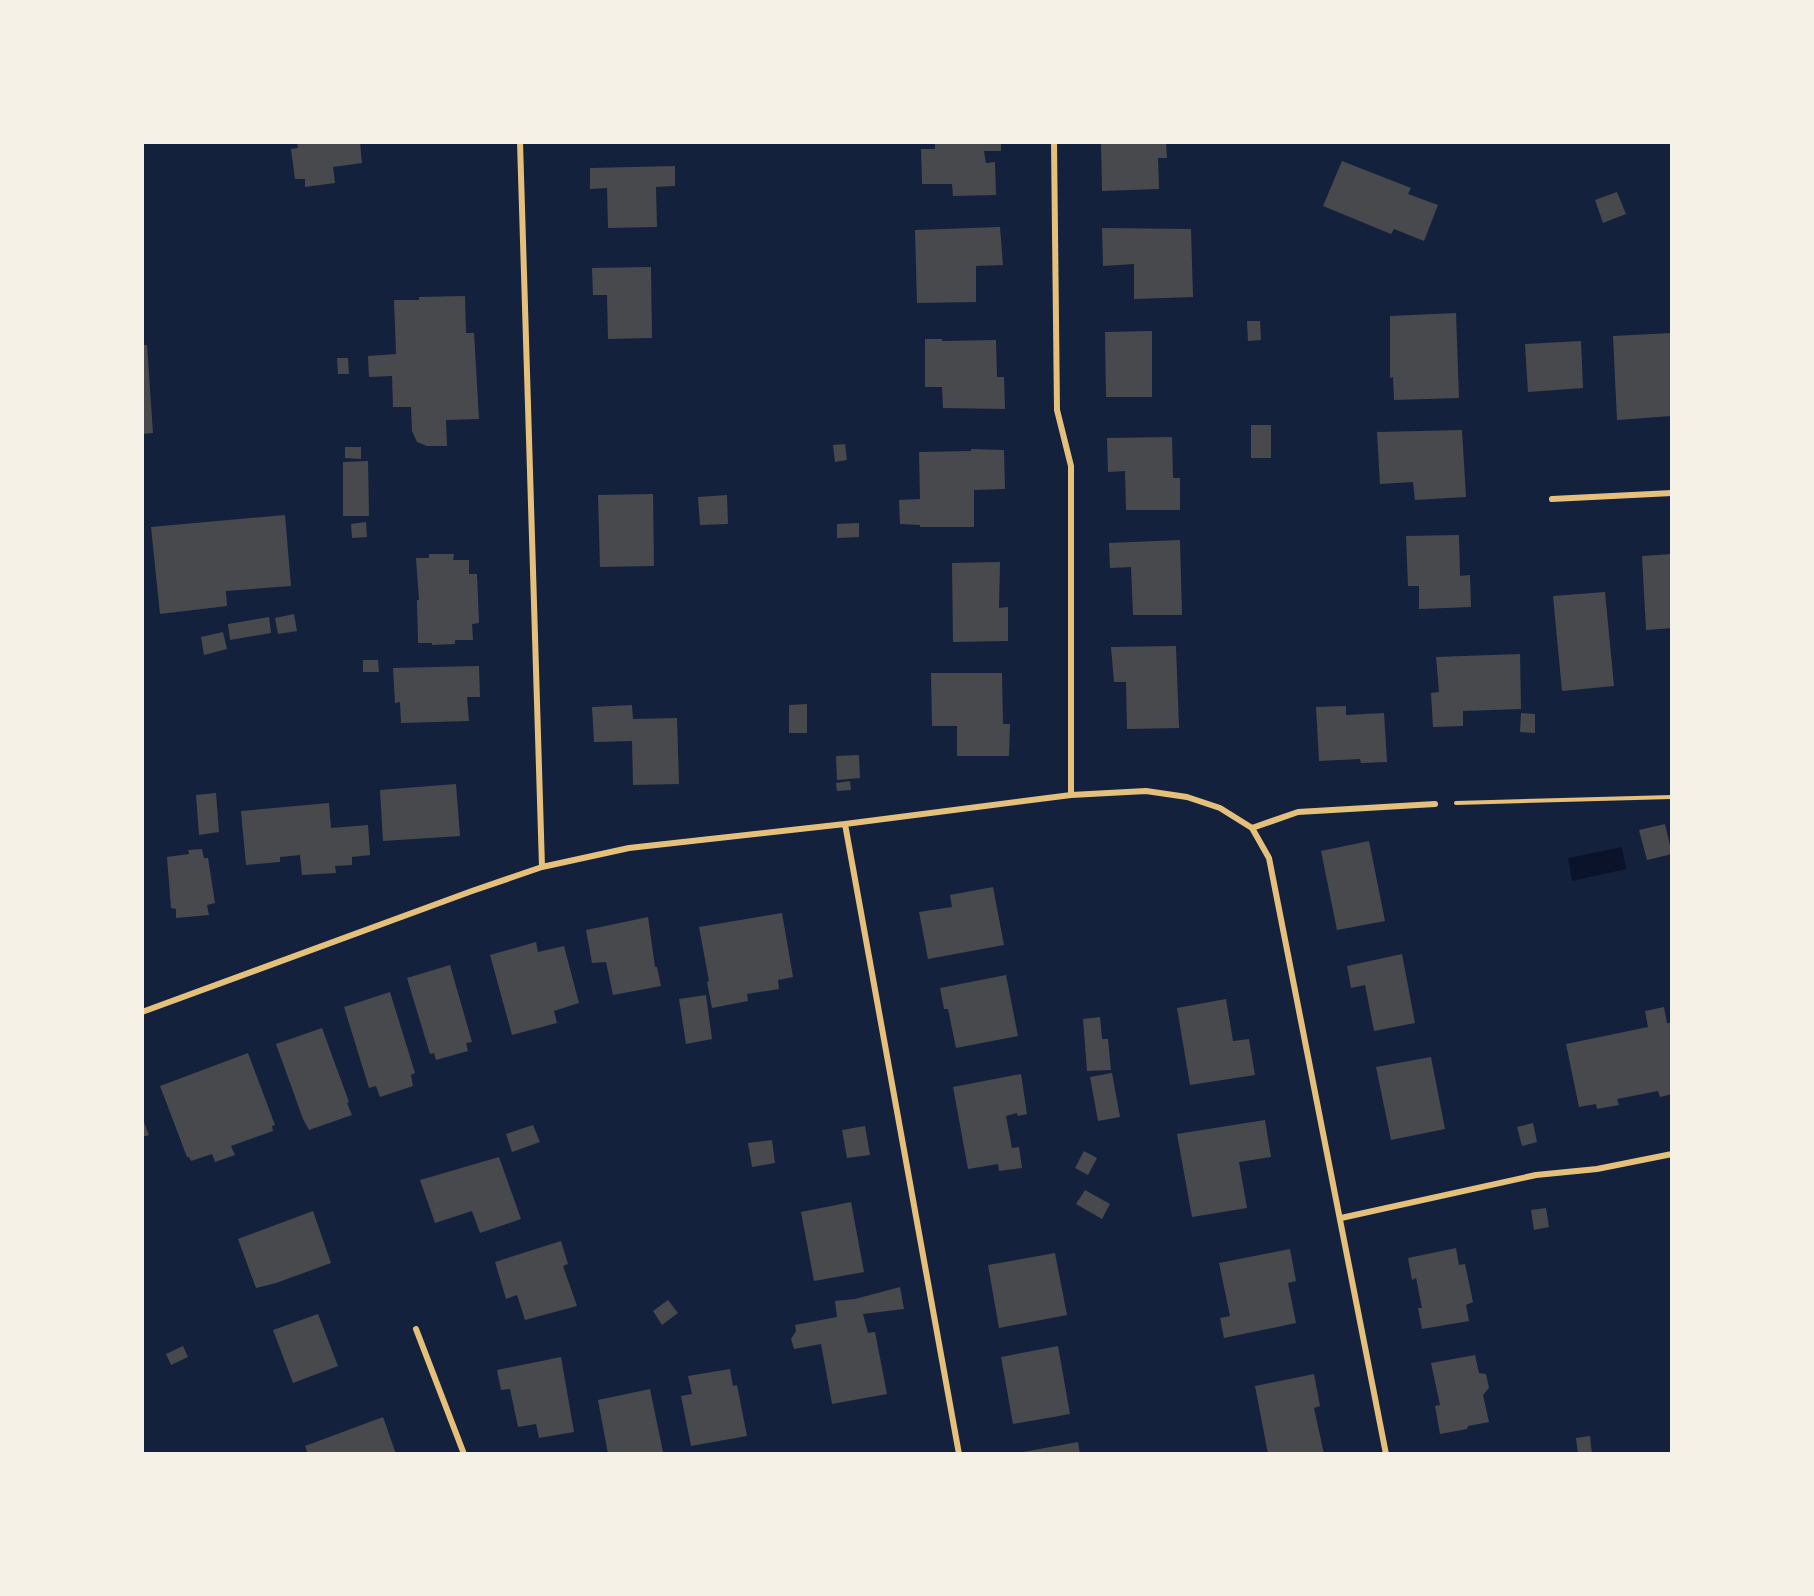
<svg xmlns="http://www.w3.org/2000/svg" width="1814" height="1596" font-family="Helvetica,sans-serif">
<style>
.water{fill:#0b132b}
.building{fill:#48494c}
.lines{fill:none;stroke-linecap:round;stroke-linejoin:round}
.path{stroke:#e5c07b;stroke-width:4}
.minor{stroke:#e5c07b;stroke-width:6}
</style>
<rect width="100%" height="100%" fill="#14213d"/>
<!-- water -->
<path class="water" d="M 1622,847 L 1626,869 L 1572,881 L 1568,858 Z"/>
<!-- building -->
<path class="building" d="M 297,142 L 360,142 L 362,163 L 333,167 L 335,183 L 305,187 L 305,179 L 295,179 L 291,149 L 298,148 Z
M 935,142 L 1001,142 L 1001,151 L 984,151 L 986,163 L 995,162 L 996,195 L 953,196 L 952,184 L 922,184 L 921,149 L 935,149 Z
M 1101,142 L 1166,142 L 1167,158 L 1158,158 L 1159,189 L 1102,191 Z
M 1342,161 L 1411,188 L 1408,194 L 1438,205 L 1424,241 L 1394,229 L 1391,234 L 1323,206 Z
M 675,166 L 675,186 L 656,187 L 657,227 L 608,228 L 607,188 L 590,189 L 590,168 Z
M 1617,192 L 1626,214 L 1603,223 L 1595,200 Z
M 1000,227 L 1003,265 L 976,266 L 976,302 L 917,303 L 915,230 Z
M 1102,228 L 1191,229 L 1193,297 L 1134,299 L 1134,264 L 1103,266 Z
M 651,267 L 652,338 L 608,339 L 607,295 L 593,295 L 592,268 Z
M 465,296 L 466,333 L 474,333 L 479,419 L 446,420 L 447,446 L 427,446 L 417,442 L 412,431 L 411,407 L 393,407 L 392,376 L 369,377 L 368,356 L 396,354 L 394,300 L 419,300 L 419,297 Z
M 1456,313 L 1459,398 L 1394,400 L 1393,377 L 1390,378 L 1390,316 Z
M 1247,321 L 1260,321 L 1261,340 L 1248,341 Z
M 1152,331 L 1152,397 L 1106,397 L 1105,332 Z
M 1672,333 L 1672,416 L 1617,420 L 1613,336 Z
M 925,339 L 942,339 L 942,341 L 996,340 L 997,377 L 1004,377 L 1005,409 L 943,408 L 942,387 L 925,387 Z
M 1581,341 L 1583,388 L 1528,392 L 1525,344 Z
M 142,345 L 147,345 L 153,433 L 142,434 Z
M 337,358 L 348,358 L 349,374 L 338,374 Z
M 1251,425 L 1271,425 L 1271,458 L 1251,458 Z
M 1462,430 L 1466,497 L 1415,500 L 1413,482 L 1380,484 L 1377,432 Z
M 1172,437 L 1173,478 L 1180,478 L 1180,510 L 1126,510 L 1125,471 L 1108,472 L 1107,438 Z
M 845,444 L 847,460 L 835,462 L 833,445 Z
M 345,447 L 361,447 L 361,459 L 345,458 Z
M 971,449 L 1004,450 L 1005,489 L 974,490 L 974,527 L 920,527 L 920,525 L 900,524 L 899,500 L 920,499 L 919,452 L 971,451 Z
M 368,461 L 369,516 L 343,516 L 343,462 Z
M 653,494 L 654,566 L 600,567 L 598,495 Z
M 727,495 L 728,524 L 700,525 L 698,497 Z
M 285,515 L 291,586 L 226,591 L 227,606 L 160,614 L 151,527 Z
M 366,522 L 367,537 L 352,538 L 351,524 Z
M 859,523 L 859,537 L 837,538 L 837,524 Z
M 1459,535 L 1460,576 L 1470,575 L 1471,607 L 1419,609 L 1419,586 L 1408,586 L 1406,536 Z
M 1180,540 L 1182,615 L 1133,615 L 1131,567 L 1110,568 L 1109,543 Z
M 429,554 L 454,554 L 453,560 L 469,560 L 469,574 L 477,574 L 479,623 L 472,624 L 473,640 L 455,640 L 455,644 L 432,645 L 432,643 L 418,643 L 417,600 L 419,600 L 416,558 L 429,558 Z
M 1672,554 L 1672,628 L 1646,630 L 1642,556 Z
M 1000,562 L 999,608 L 1008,607 L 1008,641 L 953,642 L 952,563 Z
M 1605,592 L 1614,686 L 1562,691 L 1553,596 Z
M 294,614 L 297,631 L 278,634 L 275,618 Z
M 269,617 L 271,633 L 230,640 L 228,624 Z
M 223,632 L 227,649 L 204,655 L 201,637 Z
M 1176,646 L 1179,728 L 1127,729 L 1126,682 L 1114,682 L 1111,647 Z
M 1520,654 L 1521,709 L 1463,711 L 1463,726 L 1433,727 L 1431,693 L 1439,692 L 1436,657 Z
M 363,660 L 378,660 L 379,672 L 363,672 Z
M 479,666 L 480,697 L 467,697 L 469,721 L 401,723 L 400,702 L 395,703 L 393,668 Z
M 931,673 L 1002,673 L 1003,724 L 1010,724 L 1009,756 L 957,756 L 957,726 L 932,726 Z
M 807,704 L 807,733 L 789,733 L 789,705 Z
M 632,705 L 633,719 L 677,718 L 679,784 L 633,785 L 632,741 L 594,742 L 592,707 Z
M 1346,706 L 1346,715 L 1384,713 L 1387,762 L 1361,763 L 1360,759 L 1319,761 L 1316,707 Z
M 1521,713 L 1535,714 L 1535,733 L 1520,732 Z
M 859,755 L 860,778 L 837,780 L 836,756 Z
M 850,781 L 851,790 L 837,791 L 836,783 Z
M 456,784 L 460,836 L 383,841 L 380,790 Z
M 216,793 L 219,832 L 199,835 L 196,795 Z
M 329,803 L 331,828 L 368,825 L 370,855 L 352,857 L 352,865 L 335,866 L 336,873 L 302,875 L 300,855 L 280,857 L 280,862 L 246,865 L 241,811 Z
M 1665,824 L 1672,854 L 1647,860 L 1639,830 Z
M 1369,841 L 1385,921 L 1337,930 L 1321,851 Z
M 202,849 L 204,858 L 208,858 L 215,903 L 207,905 L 209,915 L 176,918 L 176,909 L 171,908 L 167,857 L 189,854 L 188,850 Z
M 993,887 L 1004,945 L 928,959 L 919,912 L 952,907 L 950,895 Z
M 782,913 L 793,977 L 778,980 L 779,989 L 747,994 L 748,1001 L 712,1008 L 707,982 L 709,981 L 699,927 Z
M 648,917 L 655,967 L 657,967 L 661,986 L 613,995 L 606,962 L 592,963 L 586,930 Z
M 536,942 L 538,952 L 564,946 L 579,1003 L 554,1011 L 557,1023 L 512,1035 L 490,955 Z
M 1402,954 L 1415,1023 L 1374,1031 L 1365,985 L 1351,988 L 1347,966 Z
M 450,965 L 472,1042 L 466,1043 L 468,1051 L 436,1060 L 434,1053 L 430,1054 L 407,978 Z
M 1006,975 L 1018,1036 L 956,1048 L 948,1009 L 944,1009 L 940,988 Z
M 390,992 L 415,1073 L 411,1075 L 413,1086 L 380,1097 L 376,1086 L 369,1088 L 344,1007 Z
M 706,995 L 712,1039 L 686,1044 L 679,999 Z
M 1226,999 L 1233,1041 L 1249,1039 L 1255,1075 L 1190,1085 L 1177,1008 Z
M 1664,1007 L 1667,1023 L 1672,1023 L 1672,1094 L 1660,1097 L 1658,1091 L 1617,1099 L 1619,1105 L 1597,1109 L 1596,1104 L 1579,1107 L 1566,1044 L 1648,1027 L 1645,1011 Z
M 1100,1017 L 1102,1039 L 1108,1039 L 1111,1070 L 1087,1071 L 1083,1019 Z
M 322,1028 L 349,1102 L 347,1103 L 352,1115 L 309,1130 L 303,1119 L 276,1044 Z
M 248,1053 L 275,1125 L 272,1126 L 273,1131 L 231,1146 L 235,1155 L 215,1162 L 212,1154 L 191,1161 L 189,1157 L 187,1157 L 160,1086 Z
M 1431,1057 L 1445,1129 L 1391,1140 L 1376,1067 Z
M 1112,1073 L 1120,1117 L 1098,1121 L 1090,1077 Z
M 1021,1074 L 1027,1114 L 1018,1116 L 1017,1113 L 1006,1116 L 1012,1148 L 1019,1147 L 1022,1168 L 999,1171 L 998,1164 L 968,1169 L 953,1087 Z
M 142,1117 L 149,1135 L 142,1137 Z
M 1265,1120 L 1271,1157 L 1239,1162 L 1247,1208 L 1192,1217 L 1177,1134 Z
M 1533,1123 L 1537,1142 L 1522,1146 L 1517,1127 Z
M 533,1125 L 540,1142 L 512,1152 L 506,1134 Z
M 865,1126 L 870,1155 L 847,1158 L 842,1130 Z
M 772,1140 L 775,1163 L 752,1167 L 748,1143 Z
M 1084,1151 L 1097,1158 L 1088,1175 L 1075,1168 Z
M 499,1157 L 521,1219 L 480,1233 L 472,1211 L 435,1223 L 420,1180 Z
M 1085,1190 L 1110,1204 L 1102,1219 L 1076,1204 Z
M 851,1202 L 864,1272 L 814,1281 L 801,1212 Z
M 1546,1208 L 1549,1227 L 1534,1230 L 1531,1210 Z
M 313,1211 L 331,1263 L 276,1283 L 256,1288 L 238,1239 Z
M 561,1241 L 568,1264 L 563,1266 L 577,1306 L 525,1320 L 517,1295 L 506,1299 L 495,1262 Z
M 1456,1248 L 1459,1265 L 1465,1264 L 1473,1302 L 1466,1305 L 1469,1321 L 1422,1329 L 1418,1308 L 1422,1308 L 1416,1278 L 1412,1280 L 1408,1258 Z
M 1290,1249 L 1296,1281 L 1288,1283 L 1296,1323 L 1224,1338 L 1220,1318 L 1230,1316 L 1219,1263 Z
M 1055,1253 L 1067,1315 L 999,1328 L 988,1265 Z
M 900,1287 L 904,1309 L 863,1314 L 868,1333 L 875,1332 L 887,1394 L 832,1404 L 821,1344 L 794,1349 L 791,1339 L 796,1331 L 795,1325 L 837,1317 L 835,1301 L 855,1299 Z
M 668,1300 L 678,1313 L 662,1325 L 653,1311 Z
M 318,1314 L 338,1366 L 293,1383 L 273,1330 Z
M 183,1346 L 188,1357 L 171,1365 L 166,1354 Z
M 1058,1346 L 1070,1414 L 1013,1424 L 1001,1357 Z
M 1475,1355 L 1479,1373 L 1486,1374 L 1489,1388 L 1483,1395 L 1489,1422 L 1468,1426 L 1467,1429 L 1440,1434 L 1435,1406 L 1440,1405 L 1431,1363 Z
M 561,1357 L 574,1432 L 539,1438 L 536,1424 L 518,1427 L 510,1389 L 501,1390 L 497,1370 Z
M 730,1369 L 733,1386 L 737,1385 L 747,1436 L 691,1446 L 681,1396 L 692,1394 L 688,1376 Z
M 1314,1374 L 1320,1406 L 1314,1408 L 1324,1454 L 1268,1454 L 1255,1386 Z
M 650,1389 L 663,1452 L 608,1454 L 598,1400 Z
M 383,1417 L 396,1454 L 308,1454 L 305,1446 Z
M 1590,1436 L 1592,1454 L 1578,1454 L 1576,1438 Z
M 1078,1442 L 1080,1454 L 1024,1454 L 1023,1452 Z"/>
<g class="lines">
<!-- path -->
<path class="path" d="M 1456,803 L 1672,797"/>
<!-- minor -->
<path class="minor" d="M 520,142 L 542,867
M 1054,142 L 1057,410 L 1071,466 L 1071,795
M 1552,499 L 1672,493
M 845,824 L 959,1454
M 1252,828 L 1298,812 L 1435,804
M 142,1012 L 472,891 L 542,867 L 629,848 L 845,824 L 1071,795 L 1146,791 L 1187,797 L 1220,808 L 1252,828 L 1269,858 L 1386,1454
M 1341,1218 L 1536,1175 L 1597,1169 L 1672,1154
M 416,1329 L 464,1454"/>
</g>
<!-- border -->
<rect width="1814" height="1596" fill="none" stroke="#f6f1e7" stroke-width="288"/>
</svg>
